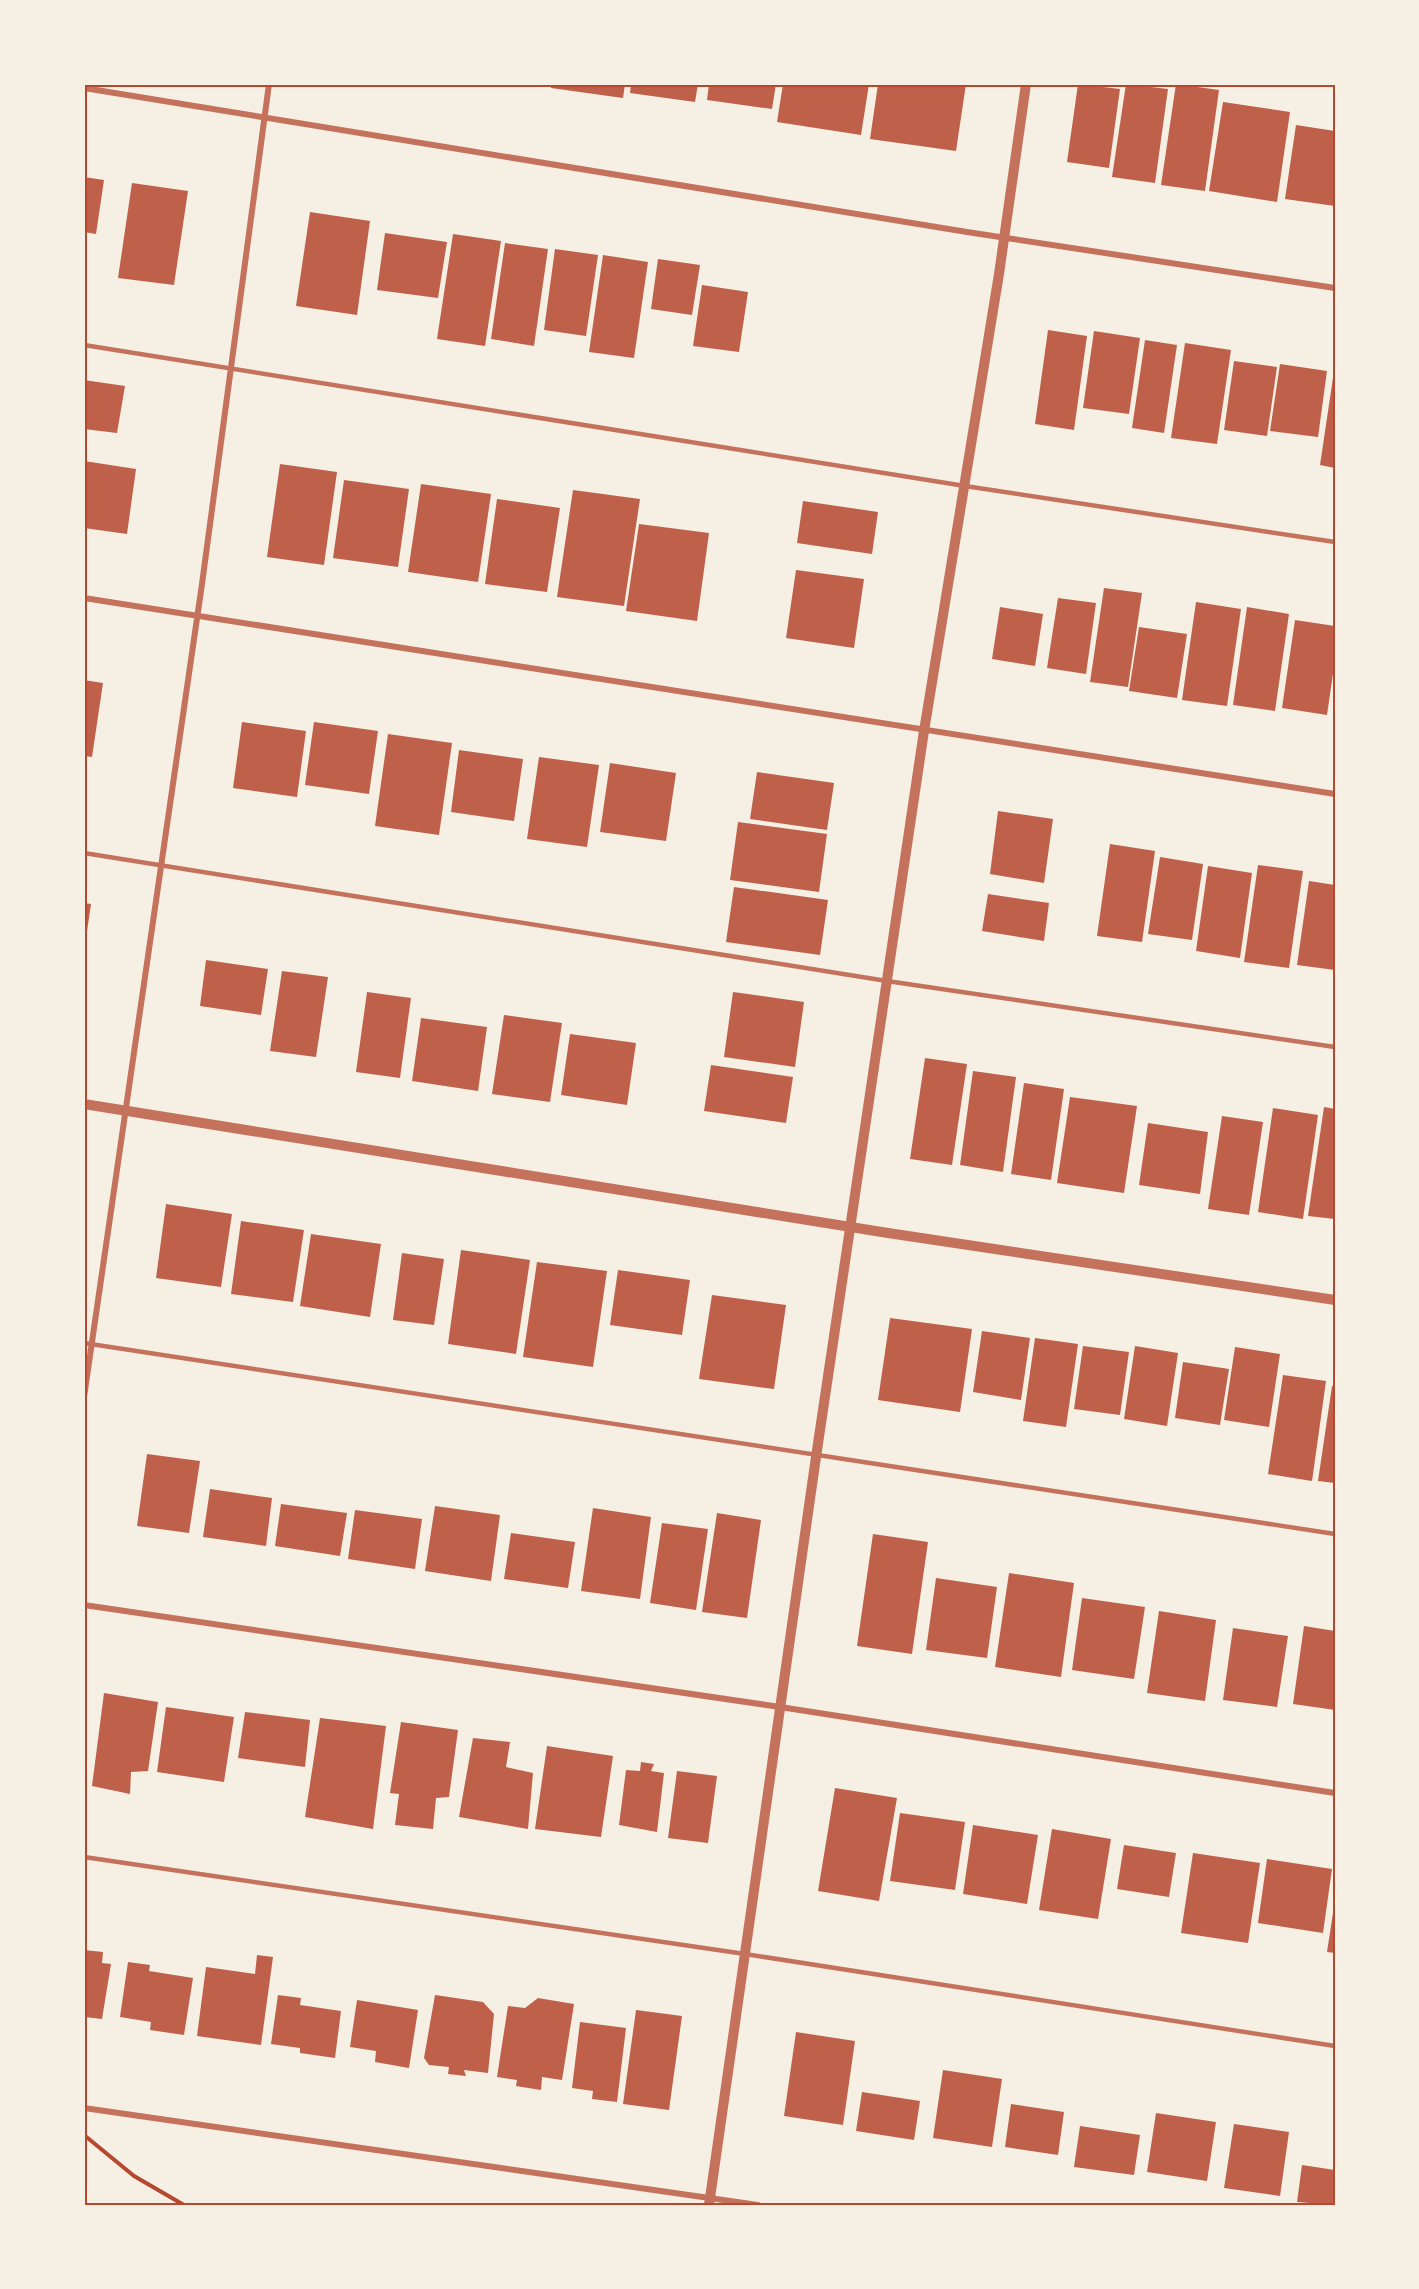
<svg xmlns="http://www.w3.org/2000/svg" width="1419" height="2289" font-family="'PT Sans Narrow',sans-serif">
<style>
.building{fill:#bf614a}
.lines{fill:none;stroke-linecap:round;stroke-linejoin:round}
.path{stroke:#b5482f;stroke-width:4}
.service{stroke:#c5725c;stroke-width:4.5}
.minor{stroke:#c5725c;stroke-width:6}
.tertiary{stroke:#c5725c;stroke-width:10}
.neatline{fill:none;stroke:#b5482f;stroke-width:2}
</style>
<rect width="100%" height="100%" fill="#f6efe4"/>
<!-- building -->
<path class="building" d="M 551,84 L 625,84 L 623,98 L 551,88 Z
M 631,84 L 698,84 L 695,102 L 630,93 Z
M 709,84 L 776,84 L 772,109 L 707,100 Z
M 783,84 L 869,84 L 861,135 L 777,122 Z
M 878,84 L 966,84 L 956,151 L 870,139 Z
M 1078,84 L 1120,89 L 1109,168 L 1067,162 Z
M 1126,84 L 1168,89 L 1155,183 L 1112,177 Z
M 1176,84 L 1219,90 L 1205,191 L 1161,185 Z
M 1223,102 L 1290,112 L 1277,202 L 1209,191 Z
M 1296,125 L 1335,131 L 1335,206 L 1285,199 Z
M 84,177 L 104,180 L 96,234 L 84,232 Z
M 132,183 L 188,191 L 174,285 L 118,278 Z
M 310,212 L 370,221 L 357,315 L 296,306 Z
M 385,233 L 447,242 L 438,298 L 377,290 Z
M 453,234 L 501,241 L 485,346 L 437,339 Z
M 505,243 L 548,249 L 534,346 L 491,339 Z
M 555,249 L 598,255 L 586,336 L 544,330 Z
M 603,255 L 648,262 L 634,358 L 589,352 Z
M 658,259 L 700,265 L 692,315 L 651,309 Z
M 702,285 L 748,292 L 739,352 L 693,346 Z
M 1048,330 L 1087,336 L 1074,430 L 1035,424 Z
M 1094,331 L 1140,338 L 1129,414 L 1083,408 Z
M 1145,340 L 1177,345 L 1164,433 L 1132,428 Z
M 1185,343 L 1231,350 L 1217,444 L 1171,438 Z
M 1234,361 L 1277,367 L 1267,436 L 1224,430 Z
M 1280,364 L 1327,371 L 1318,437 L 1270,431 Z
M 1334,371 L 1335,371 L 1335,468 L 1320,465 Z
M 84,380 L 125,386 L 117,433 L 84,429 Z
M 84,461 L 136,469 L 127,534 L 84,528 Z
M 280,464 L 337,472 L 324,565 L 267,557 Z
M 344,480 L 409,489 L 398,567 L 333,558 Z
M 421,484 L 491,494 L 478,582 L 408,572 Z
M 573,490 L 640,499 L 624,606 L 557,597 Z
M 497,499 L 560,508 L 547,592 L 485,584 Z
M 803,501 L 878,512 L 872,554 L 797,543 Z
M 639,524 L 709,533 L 697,621 L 626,611 Z
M 796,570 L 864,579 L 854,648 L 786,638 Z
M 1104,588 L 1142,593 L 1128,687 L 1090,682 Z
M 1058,598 L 1096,603 L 1086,674 L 1047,668 Z
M 1196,602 L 1241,609 L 1227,706 L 1182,700 Z
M 1000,607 L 1043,614 L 1035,666 L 992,659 Z
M 1247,607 L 1289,614 L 1275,711 L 1233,705 Z
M 1295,620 L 1335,626 L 1335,660 L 1327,715 L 1282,708 Z
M 1139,627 L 1187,634 L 1177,698 L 1129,691 Z
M 84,680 L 103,683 L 92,757 L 84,756 Z
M 242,722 L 306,731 L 297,797 L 233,788 Z
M 314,722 L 378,731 L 369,794 L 305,785 Z
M 388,734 L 452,743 L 439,835 L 375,826 Z
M 459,750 L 523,759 L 514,821 L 451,812 Z
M 539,757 L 599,765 L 587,847 L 527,839 Z
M 610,763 L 676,773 L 666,841 L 600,832 Z
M 757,772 L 834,783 L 827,830 L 750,819 Z
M 998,811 L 1053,819 L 1044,883 L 990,874 Z
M 738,822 L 827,834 L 819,892 L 730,880 Z
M 1110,844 L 1155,851 L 1142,942 L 1097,936 Z
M 1160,857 L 1203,864 L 1192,940 L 1148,934 Z
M 1258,865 L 1303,871 L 1289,968 L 1244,962 Z
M 1208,866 L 1252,873 L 1240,958 L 1196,951 Z
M 1309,881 L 1335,885 L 1335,970 L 1297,965 Z
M 734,887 L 828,900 L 820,955 L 726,942 Z
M 988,894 L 1049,903 L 1044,941 L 982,931 Z
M 84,903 L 91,904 L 85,945 L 84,945 Z
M 206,960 L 268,969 L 261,1015 L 200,1006 Z
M 282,971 L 328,977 L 316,1057 L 270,1051 Z
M 367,992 L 411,998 L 400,1078 L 356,1072 Z
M 733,992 L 804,1002 L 795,1067 L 724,1057 Z
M 504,1015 L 562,1023 L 550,1102 L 492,1094 Z
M 421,1018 L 487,1027 L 478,1091 L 412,1081 Z
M 570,1034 L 636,1043 L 627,1105 L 561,1095 Z
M 925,1058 L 967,1064 L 952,1165 L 910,1159 Z
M 711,1065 L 793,1077 L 786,1123 L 704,1111 Z
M 973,1071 L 1016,1077 L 1003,1172 L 960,1165 Z
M 1024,1083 L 1064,1089 L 1051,1180 L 1011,1174 Z
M 1070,1097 L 1137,1106 L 1124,1193 L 1057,1183 Z
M 1324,1107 L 1335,1109 L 1335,1219 L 1308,1216 Z
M 1273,1108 L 1318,1115 L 1303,1219 L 1258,1212 Z
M 1222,1116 L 1263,1122 L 1249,1215 L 1208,1209 Z
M 1148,1123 L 1208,1132 L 1200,1194 L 1139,1185 Z
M 166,1204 L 232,1214 L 221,1287 L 156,1278 Z
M 241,1221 L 304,1230 L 293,1302 L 231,1294 Z
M 311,1234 L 381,1244 L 370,1317 L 300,1306 Z
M 461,1250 L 530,1260 L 516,1354 L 448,1344 Z
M 402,1253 L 444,1259 L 434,1325 L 393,1320 Z
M 537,1262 L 607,1271 L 593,1367 L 523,1357 Z
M 618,1270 L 690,1280 L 682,1335 L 610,1325 Z
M 712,1295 L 786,1305 L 774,1389 L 699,1379 Z
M 890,1318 L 972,1329 L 960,1412 L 878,1400 Z
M 982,1331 L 1030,1338 L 1021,1400 L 973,1392 Z
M 1035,1338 L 1078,1344 L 1066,1427 L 1023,1421 Z
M 1083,1346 L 1129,1352 L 1120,1415 L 1074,1409 Z
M 1135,1346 L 1178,1353 L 1167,1426 L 1124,1419 Z
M 1235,1347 L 1280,1354 L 1269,1427 L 1224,1420 Z
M 1183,1362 L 1229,1369 L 1220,1425 L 1175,1418 Z
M 1283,1375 L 1326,1381 L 1312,1481 L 1268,1474 Z
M 1332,1386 L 1335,1386 L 1335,1483 L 1318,1481 Z
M 147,1454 L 200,1461 L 189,1533 L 137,1526 Z
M 210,1489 L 272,1498 L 266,1546 L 203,1537 Z
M 281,1504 L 347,1513 L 340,1556 L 275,1546 Z
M 435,1506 L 500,1515 L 491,1581 L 425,1571 Z
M 593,1508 L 651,1517 L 640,1599 L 581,1591 Z
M 355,1510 L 422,1519 L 415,1569 L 348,1559 Z
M 717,1513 L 761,1520 L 747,1618 L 702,1612 Z
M 662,1523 L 708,1529 L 696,1610 L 650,1603 Z
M 511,1533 L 575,1542 L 568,1588 L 504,1579 Z
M 873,1534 L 928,1542 L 912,1654 L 857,1646 Z
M 1009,1573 L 1074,1583 L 1061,1677 L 995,1667 Z
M 936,1578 L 997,1587 L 987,1658 L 926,1650 Z
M 1082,1598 L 1145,1607 L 1134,1679 L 1072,1670 Z
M 1159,1611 L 1216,1620 L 1205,1701 L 1147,1693 Z
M 1304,1626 L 1335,1631 L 1335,1710 L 1293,1704 Z
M 1233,1628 L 1288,1636 L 1277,1707 L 1223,1700 Z
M 104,1693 L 158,1702 L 148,1771 L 131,1772 L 130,1794 L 92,1786 Z
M 166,1707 L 234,1717 L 224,1782 L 157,1772 Z
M 245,1712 L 310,1720 L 305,1767 L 238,1758 Z
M 320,1718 L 386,1726 L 373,1829 L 305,1817 Z
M 401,1722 L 458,1730 L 449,1797 L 436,1798 L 433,1829 L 395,1825 L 399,1794 L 390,1793 Z
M 473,1738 L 510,1742 L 506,1767 L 533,1773 L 528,1829 L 459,1817 Z
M 547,1746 L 613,1756 L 601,1837 L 535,1829 Z
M 641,1762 L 654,1764 L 651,1771 L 664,1773 L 657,1832 L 619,1825 L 626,1770 L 640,1771 Z
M 677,1771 L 717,1776 L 708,1843 L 668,1838 Z
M 835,1788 L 897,1798 L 879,1901 L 818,1891 Z
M 900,1813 L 965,1822 L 955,1890 L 890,1881 Z
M 973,1825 L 1038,1835 L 1027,1904 L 963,1894 Z
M 1052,1829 L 1111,1839 L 1098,1919 L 1039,1910 Z
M 1124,1845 L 1176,1853 L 1169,1897 L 1117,1889 Z
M 1193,1853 L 1260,1863 L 1248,1943 L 1181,1933 Z
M 1267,1859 L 1332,1869 L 1323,1933 L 1258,1923 Z
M 1334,1906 L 1335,1906 L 1335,1953 L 1327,1952 Z
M 84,1950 L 103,1952 L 102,1963 L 111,1964 L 102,2019 L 84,2017 Z
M 257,1955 L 273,1957 L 261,2045 L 197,2036 L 206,1967 L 255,1974 Z
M 128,1962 L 150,1965 L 149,1971 L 193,1978 L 184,2035 L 150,2030 L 151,2022 L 120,2017 Z
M 278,1995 L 301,1998 L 300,2005 L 341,2011 L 335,2058 L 300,2053 L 300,2048 L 271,2044 Z
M 435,1995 L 483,2002 L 494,2014 L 488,2073 L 464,2070 L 466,2076 L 448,2074 L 449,2067 L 429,2065 L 424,2058 Z
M 538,1998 L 574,2004 L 562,2080 L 542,2077 L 541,2090 L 516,2086 L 517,2080 L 497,2077 L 508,2006 L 525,2008 Z
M 357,2000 L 418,2010 L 409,2068 L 375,2062 L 376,2051 L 350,2047 Z
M 636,2010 L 682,2016 L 669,2110 L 623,2104 Z
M 580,2022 L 626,2028 L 617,2102 L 592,2099 L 593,2091 L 572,2088 Z
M 796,2032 L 855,2041 L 843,2125 L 784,2116 Z
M 943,2070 L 1002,2079 L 992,2147 L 933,2138 Z
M 862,2092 L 920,2101 L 914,2140 L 856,2131 Z
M 1011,2104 L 1064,2112 L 1058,2155 L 1005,2147 Z
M 1156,2113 L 1216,2122 L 1207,2181 L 1147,2172 Z
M 1234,2124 L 1289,2132 L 1280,2196 L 1224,2188 Z
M 1080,2126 L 1140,2135 L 1134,2175 L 1074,2167 Z
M 1302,2165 L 1335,2170 L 1335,2205 L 1297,2202 Z"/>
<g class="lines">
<!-- path -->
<path class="path" d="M 84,2135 L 134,2176 L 184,2205"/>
<!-- service -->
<path class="service" d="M 84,345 L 965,486 L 1335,542
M 84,853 L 887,981 L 1335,1047
M 84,1343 L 1335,1534
M 84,1857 L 745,1954 L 1335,2046"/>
<!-- minor -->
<path class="minor" d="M 84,88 L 967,232 L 1335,288
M 84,598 L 1335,794
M 84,1397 L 202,584 L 269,84
M 84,1605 L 780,1707 L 1335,1793
M 84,2108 L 758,2205"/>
<!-- tertiary -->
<path class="tertiary" d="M 84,1104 L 888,1233 L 1335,1300
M 709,2205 L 816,1457 L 924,731 L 999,274 L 1026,84"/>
</g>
<!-- border -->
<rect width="1419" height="2289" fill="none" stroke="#f6efe4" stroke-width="171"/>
<rect x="86" y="86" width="1248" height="2118" class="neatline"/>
</svg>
